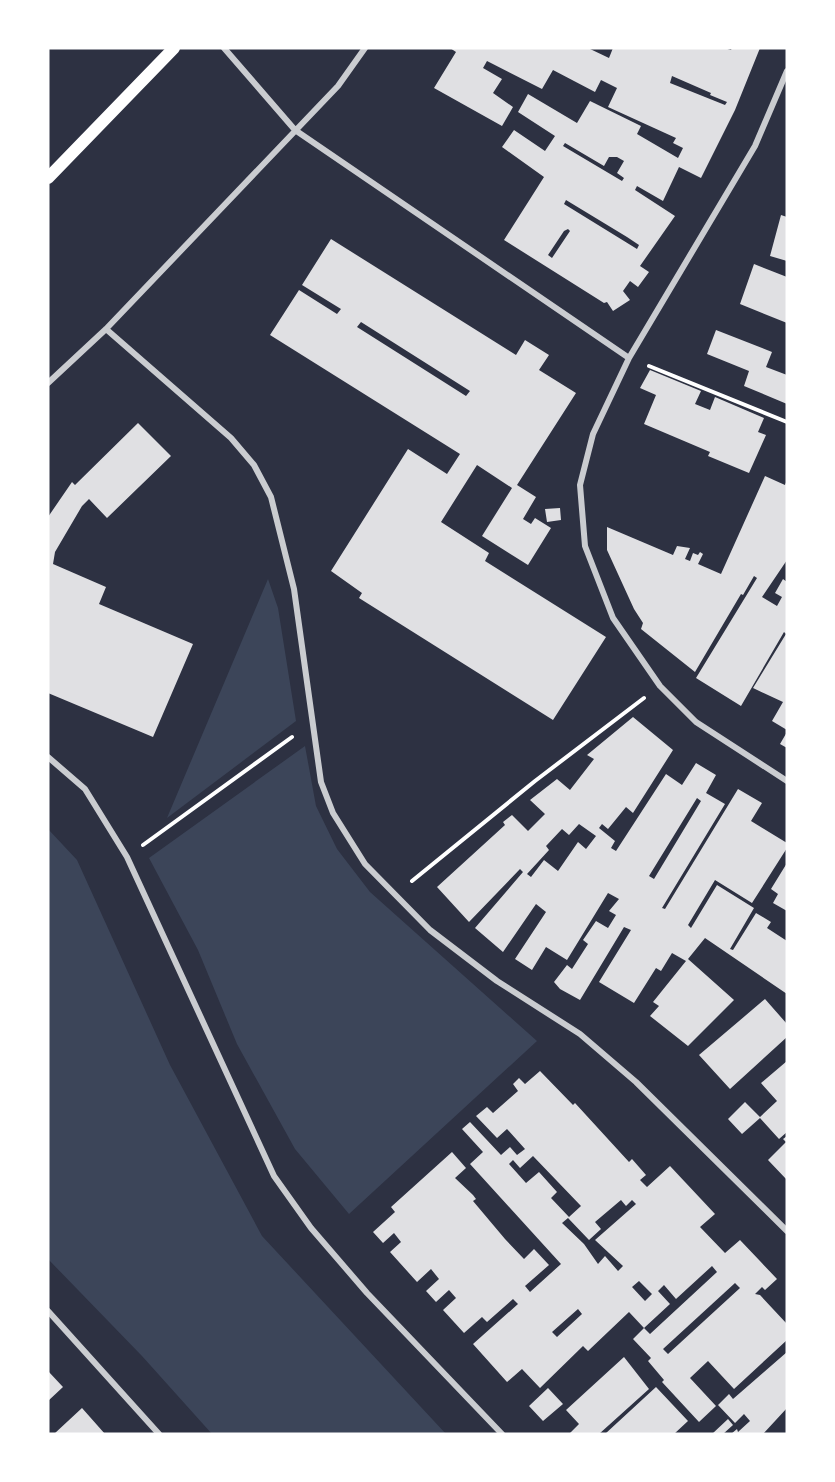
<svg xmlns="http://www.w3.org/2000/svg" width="835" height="1482" font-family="'Alegreya Sans',sans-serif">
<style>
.green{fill:#3c4559}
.building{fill:#e0e0e3;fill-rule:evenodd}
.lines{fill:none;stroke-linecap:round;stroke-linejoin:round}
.path{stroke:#fff;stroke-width:4}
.minor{stroke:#caccd0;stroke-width:6}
.secondary{stroke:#fff;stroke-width:12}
</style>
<rect width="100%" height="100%" fill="#2d3142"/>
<!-- green -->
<path class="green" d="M 268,579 L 278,608 L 296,721 L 167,818 Z
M 305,746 L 316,806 L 337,849 L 370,892 L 537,1041 L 349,1214 L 295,1149 L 237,1044 L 198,950 L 149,858 Z
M 48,829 L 77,860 L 170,1065 L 262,1236 L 446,1434 L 212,1434 L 142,1356 L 48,1259 Z"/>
<!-- building -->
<path class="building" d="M 450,48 L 588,48 L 609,58 L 613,48 L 724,48 L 731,50 L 732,48 L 760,48 L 735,110 L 701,178 L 679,167 L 663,201 L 637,186 L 635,190 L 675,216 L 640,266 L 649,272 L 638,287 L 630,281 L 623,291 L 630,300 L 613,311 L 607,302 L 604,303 L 504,240 L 544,177 L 502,147 L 514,130 L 545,151 L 555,136 L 518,112 L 528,94 L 577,123 L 590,101 L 641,126 L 637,134 L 678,158 L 683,148 L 673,143 L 676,138 L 608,107 L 617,88 L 601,80 L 595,92 L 553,70 L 542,89 L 487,61 L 483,68 L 502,79 L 493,93 L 513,107 L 502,126 L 434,88 L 456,52 ZM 672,76 L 711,93 L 710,95 L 727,102 L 725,105 L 670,83 ZM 565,143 L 604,166 L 609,157 L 617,157 L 624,161 L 617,173 L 624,178 L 622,181 L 563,146 ZM 566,200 L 627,237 L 639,245 L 637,249 L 564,204 ZM 568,229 L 570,231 L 552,258 L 548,255 L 564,231 Z
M 781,215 L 787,217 L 787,261 L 770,256 Z
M 331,239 L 516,355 L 525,340 L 549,355 L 539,370 L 576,393 L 517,485 L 536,497 L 523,519 L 531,524 L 535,518 L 551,528 L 528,565 L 482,536 L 512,488 L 477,465 L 441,522 L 489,553 L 485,561 L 606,637 L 553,720 L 359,598 L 362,593 L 331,571 L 408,449 L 447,474 L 460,454 L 270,335 L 299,290 L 337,314 L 341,309 L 302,285 ZM 361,322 L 470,391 L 466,396 L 357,327 Z
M 754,264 L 787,277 L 787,323 L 740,304 Z
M 716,330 L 772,352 L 766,367 L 787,375 L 787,404 L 744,386 L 749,371 L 707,354 Z
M 650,370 L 701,391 L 695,404 L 710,410 L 715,397 L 764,418 L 758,432 L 766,435 L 749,473 L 708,456 L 710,452 L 644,424 L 656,395 L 640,388 Z
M 138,423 L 171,456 L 107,518 L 89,499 L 82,506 L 55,552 L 53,564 L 106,587 L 99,604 L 193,644 L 153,737 L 48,693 L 48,517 L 72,482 L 75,485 Z
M 765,476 L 785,485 L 787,480 L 787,560 L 762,597 L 777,606 L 782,597 L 775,593 L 783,579 L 787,582 L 787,730 L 772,721 L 783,702 L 753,688 L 786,634 L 784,632 L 741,706 L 696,678 L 757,578 L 754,576 L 743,595 L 741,594 L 695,672 L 641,629 L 643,623 L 634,609 L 607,550 L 607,527 L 673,555 L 677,546 L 690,548 L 685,559 L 690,561 L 693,553 L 698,555 L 700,552 L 703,554 L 698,564 L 721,574 Z
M 560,508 L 561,520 L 547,522 L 545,509 Z
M 633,717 L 673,750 L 633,813 L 626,807 L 608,829 L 602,824 L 599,828 L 615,841 L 611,848 L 616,851 L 666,774 L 682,785 L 696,763 L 716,775 L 706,793 L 725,804 L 662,908 L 665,909 L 738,789 L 762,803 L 751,821 L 787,843 L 787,848 L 752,903 L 715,880 L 688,925 L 691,928 L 717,885 L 754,908 L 730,949 L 733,950 L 756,913 L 771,922 L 767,928 L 787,941 L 787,994 L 705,938 L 688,959 L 734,1000 L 688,1046 L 650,1016 L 659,1006 L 653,1002 L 686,961 L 672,953 L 661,971 L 656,968 L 634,1003 L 599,982 L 631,930 L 624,927 L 580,1000 L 560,989 L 554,982 L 567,965 L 572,969 L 588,944 L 583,940 L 596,921 L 608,928 L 616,915 L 609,911 L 619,899 L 608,893 L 567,960 L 546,947 L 532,970 L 515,959 L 546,912 L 536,904 L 503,952 L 475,928 L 523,872 L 520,869 L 469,922 L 437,887 L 505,825 L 503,822 L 512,815 L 528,831 L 545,814 L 530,800 L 557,779 L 570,790 L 594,759 L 587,755 ZM 697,798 L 701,801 L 654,879 L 649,876 ZM 579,824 L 596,836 L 586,849 L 578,842 L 558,871 L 544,860 L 531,877 L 527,874 L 549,850 L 546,846 L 562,829 L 569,835 Z
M 787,732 L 787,748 L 780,744 Z
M 787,863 L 787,911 L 773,903 L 778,894 L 771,889 Z
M 765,999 L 787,1024 L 787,1037 L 730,1089 L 699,1055 Z
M 787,1061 L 787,1132 L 779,1139 L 760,1118 L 742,1134 L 728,1119 L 745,1102 L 760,1117 L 777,1101 L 761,1083 Z
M 540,1071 L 573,1105 L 575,1103 L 629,1162 L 632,1159 L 646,1175 L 640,1180 L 647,1187 L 670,1166 L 715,1214 L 700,1227 L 725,1253 L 740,1240 L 777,1279 L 765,1290 L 762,1287 L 755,1294 L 760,1295 L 787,1324 L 787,1340 L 734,1389 L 708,1361 L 690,1378 L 716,1406 L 699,1422 L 662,1382 L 664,1380 L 648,1361 L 651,1358 L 633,1339 L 644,1328 L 650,1334 L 717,1272 L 712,1266 L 676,1299 L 664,1285 L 658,1291 L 670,1304 L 644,1328 L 629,1312 L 588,1351 L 583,1346 L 540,1388 L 522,1369 L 507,1382 L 473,1344 L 518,1304 L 513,1299 L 487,1322 L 482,1317 L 464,1333 L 443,1310 L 456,1298 L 449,1290 L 436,1302 L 426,1291 L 439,1279 L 431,1269 L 417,1282 L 390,1252 L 401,1242 L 394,1233 L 383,1243 L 373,1232 L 395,1212 L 391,1207 L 452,1152 L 466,1168 L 455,1178 L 473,1195 L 476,1199 L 473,1201 L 505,1239 L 524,1259 L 534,1249 L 549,1265 L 525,1286 L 530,1292 L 561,1264 L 470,1164 L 483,1152 L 462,1129 L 470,1122 L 501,1155 L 510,1147 L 517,1155 L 525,1149 L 507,1129 L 497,1138 L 476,1116 L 487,1107 L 493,1113 L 518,1091 L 513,1084 L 519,1078 L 525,1084 ZM 533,1156 L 581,1206 L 569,1217 L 551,1198 L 557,1192 L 539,1172 L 526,1183 L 509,1164 L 513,1160 L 520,1168 ZM 621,1200 L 626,1206 L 632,1200 L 636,1204 L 595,1240 L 623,1266 L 618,1271 L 605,1256 L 598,1264 L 584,1244 L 562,1223 L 568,1218 L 589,1240 L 601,1229 L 595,1222 ZM 639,1281 L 652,1294 L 645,1301 L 632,1287 ZM 735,1283 L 740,1288 L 668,1354 L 663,1349 ZM 578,1309 L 582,1314 L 557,1337 L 552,1332 Z
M 787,1136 L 787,1180 L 768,1160 L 786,1142 L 783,1139 Z
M 787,1352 L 787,1408 L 763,1434 L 731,1434 L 737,1429 L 738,1432 L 750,1421 L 744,1414 L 735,1423 L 718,1405 L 729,1394 L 733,1399 Z
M 624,1357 L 649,1389 L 599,1434 L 569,1434 L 579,1424 L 566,1410 Z
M 48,1371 L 63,1387 L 48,1401 Z
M 656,1387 L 688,1421 L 674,1434 L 605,1434 Z
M 548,1388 L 563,1404 L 543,1421 L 529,1406 Z
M 82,1408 L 105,1434 L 54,1434 Z
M 728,1419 L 733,1425 L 723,1434 L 712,1434 Z"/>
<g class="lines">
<!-- path -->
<path class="path" d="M 649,366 L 787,422
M 143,845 L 292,737
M 412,881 L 535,781 L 644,698"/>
<!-- minor -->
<path class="minor" d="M 224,48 L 295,130 L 629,358
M 787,71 L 755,146 L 629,358 L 593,434 L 580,485 L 585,546 L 613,618 L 660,686 L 696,722 L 787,781
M 106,329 L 231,438 L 254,465 L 271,497 L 294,589 L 321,782 L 333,813 L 365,864 L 430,930 L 497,981 L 580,1034 L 636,1082 L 787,1231
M 48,383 L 106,329 L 338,86 L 365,48
M 48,757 L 85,789 L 127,857 L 274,1176 L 311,1228 L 367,1293 L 502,1434
M 48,1311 L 159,1434"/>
<!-- secondary -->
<path class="secondary" d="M 48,178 L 174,48"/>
</g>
<!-- border -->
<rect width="835" height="1482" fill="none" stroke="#ffffff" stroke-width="99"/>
</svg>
